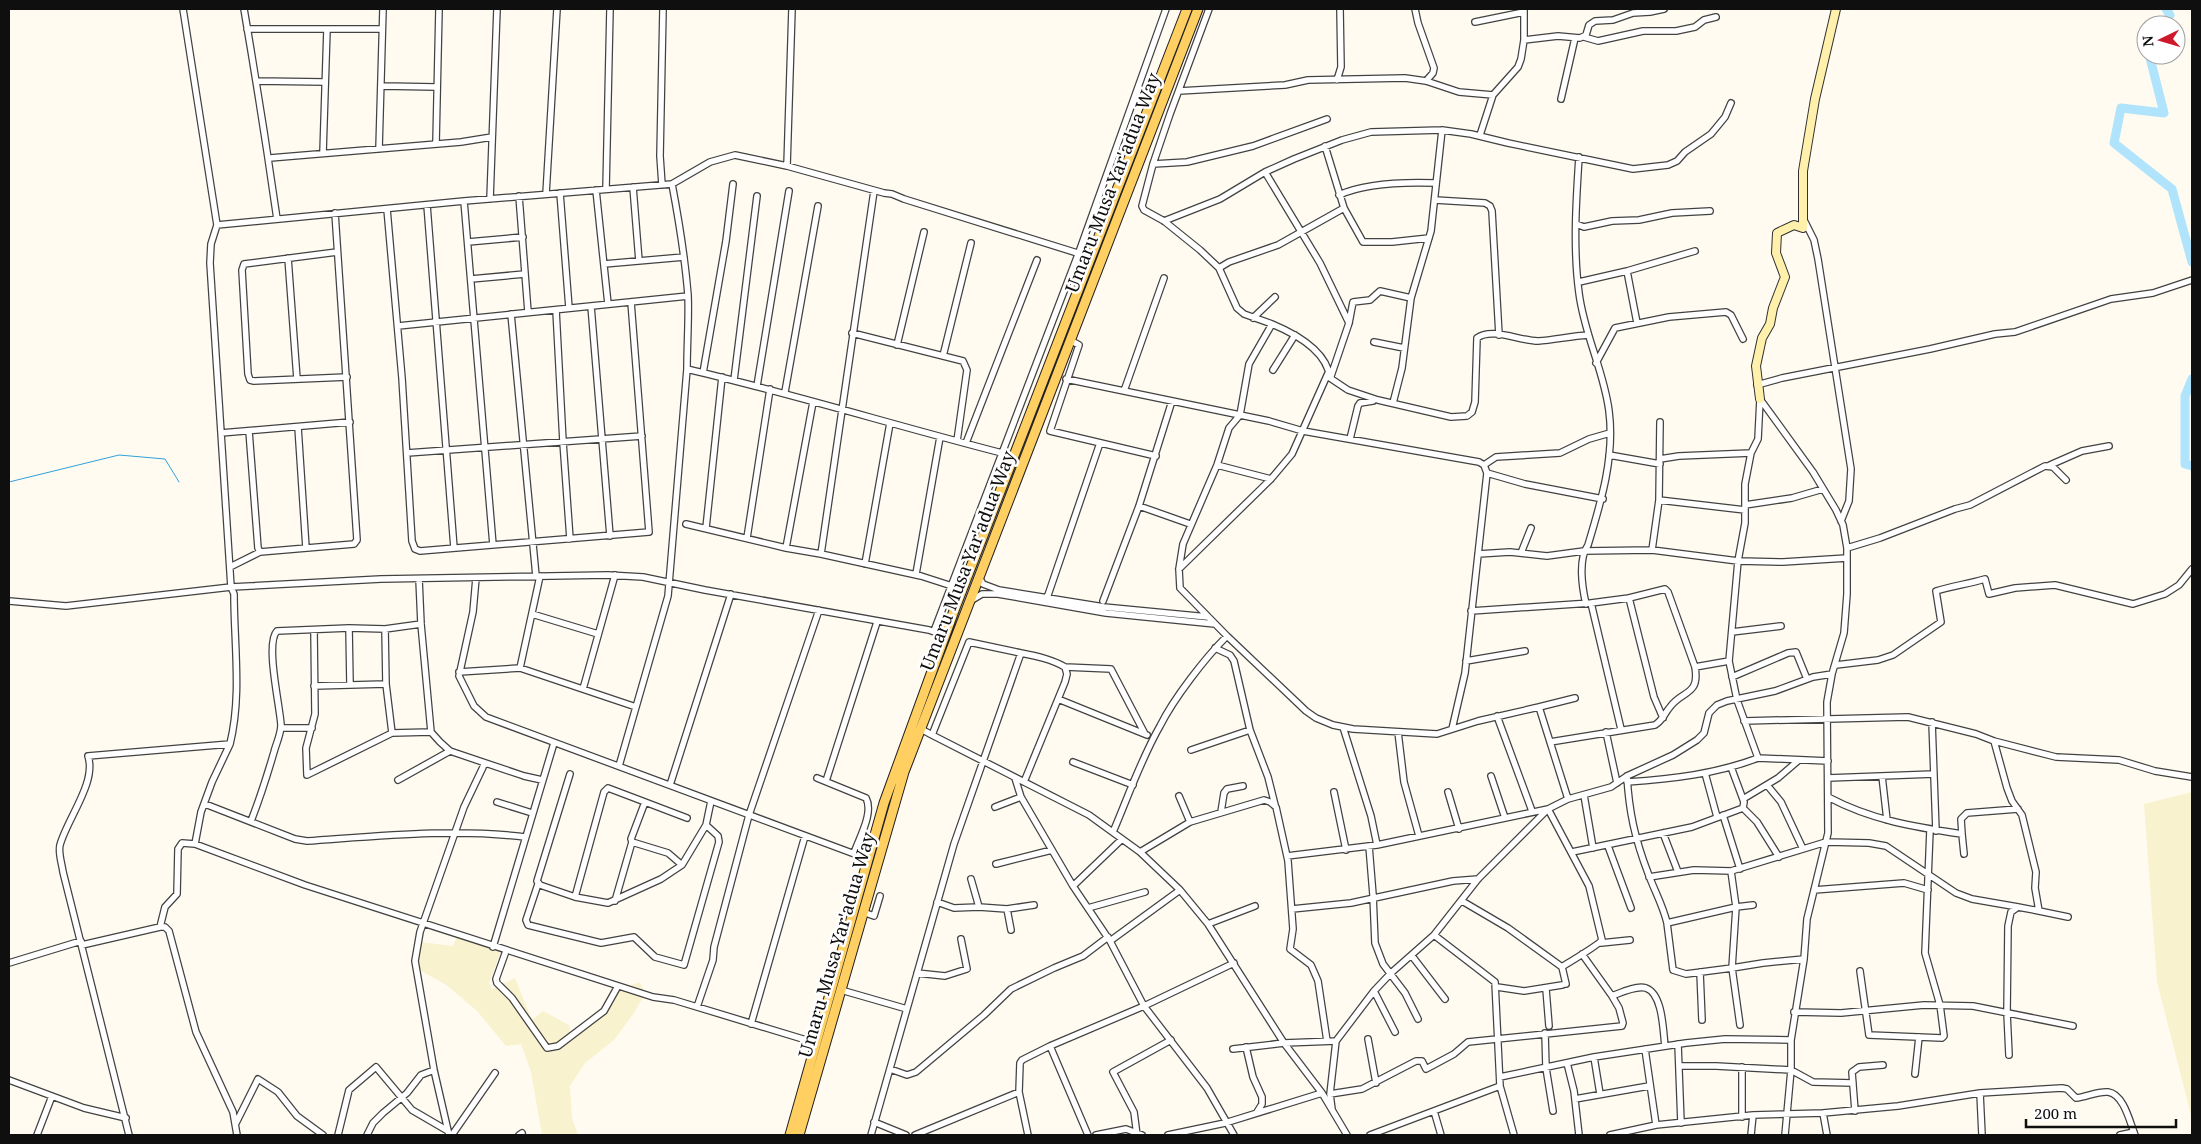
<svg xmlns="http://www.w3.org/2000/svg" width="2201" height="1144" font-family="'Noto Serif',serif">
<style>
.farmland{fill:#f8f2ce}
.lines{fill:none;stroke-linecap:round;stroke-linejoin:round}
.stream{stroke:#30a1da;stroke-width:1}
.river{stroke:#b0e4fc;stroke-width:9}
.street-casing{stroke:#424242;stroke-width:8}
.secondary-casing{stroke:#313131;stroke-width:10}
.primary-casing{stroke:#202020;stroke-width:11}
.street{stroke:#fff;stroke-width:5.5}
.secondary{stroke:#fff1ac;stroke-width:8}
.primary{stroke:#ffcf61;stroke-width:9}
.labels{text-anchor:middle;stroke-width:5;stroke-linejoin:round;paint-order:stroke}
.street-label{font-size:18px;fill:#0f0f0f;stroke:#fff}
</style>
<rect width="100%" height="100%" fill="#fffbf1"/>
<!-- farmland -->
<path class="farmland" d="M 2192,792 L 2192,1119 L 2157,982 L 2144,804 Z
M 459,932 L 503,946 L 489,983 L 492,989 L 515,978 L 532,1020 L 543,1011 L 569,1025 L 572,1037 L 604,1014 L 620,989 L 640,982 L 645,994 L 634,1013 L 614,1040 L 585,1063 L 570,1086 L 572,1118 L 578,1135 L 542,1135 L 531,1072 L 521,1044 L 506,1046 L 477,1011 L 445,984 L 419,970 L 417,956 L 421,942 L 453,946 Z"/>
<g class="lines">
<!-- stream -->
<path class="stream" d="M 9,482 L 119,455 L 165,459 L 179,482"/>
<!-- river -->
<path class="river" d="M 2165,25 L 2170,15 L 2166,9
M 2152,55 L 2150,58 L 2164,113 L 2121,108 L 2114,143 L 2172,189 L 2192,262
M 2192,379 L 2185,396 L 2185,464 L 2192,466"/>
<!-- street casing -->
<g class="street-casing">
<path id="street" d="M 183,9 L 217,225 L 211,244 L 210,263 L 231,587 L 381,579 L 608,575 L 643,577 L 705,590 L 929,630 L 945,636
M 244,9 C 256,79 267,149 277,219
M 1209,9 L 1170,114 L 1153,164 L 1142,206 L 1144,210 L 1164,221 L 1200,250 L 1219,268 L 1237,308 L 1244,314 L 1272,324
M 1415,9 L 1418,23 L 1434,68 L 1433,73 L 1426,81
M 1524,9 L 1524,40
M 1475,22 L 1524,12
M 247,29 L 382,29
M 1584,37 L 1598,41 L 1643,31 L 1676,31 L 1695,27 L 1704,20 L 1716,17
M 1337,80 L 1341,67 L 1340,9
M 257,81 L 324,82
M 382,86 L 436,87
M 1179,91 L 1285,85 L 1308,80 L 1405,78 L 1426,81 L 1459,92 L 1493,95
M 1561,99 L 1575,38
M 1480,135 L 1493,95 L 1518,67 L 1521,59 L 1524,40 L 1558,36 L 1580,38 L 1586,35 L 1589,25 L 1595,21 L 1613,20 L 1633,13 L 1650,12 L 1664,9
M 436,143 L 439,9
M 1325,146 L 1344,208 L 1363,242 L 1392,242 L 1429,238
M 379,149 L 383,9
M 323,153 L 327,29
M 1579,157 C 1576,202 1573,249 1579,293 C 1584,334 1604,371 1609,411 C 1615,457 1601,502 1588,545 C 1578,559 1582,587 1586,604
M 270,158 L 461,142 L 492,137
M 1153,164 L 1187,162 L 1253,146 L 1327,119
M 787,166 L 792,9
M 1265,172 L 1320,263 L 1349,323
M 662,185 L 660,156 L 663,9
M 633,187 L 639,261
M 606,189 L 610,9
M 596,190 L 608,304
M 874,191 L 821,554 L 921,576 L 952,586
M 560,193 L 569,308
M 546,194 L 557,9
M 1339,195 C 1365,183 1408,182 1436,183
M 519,196 L 528,312
M 490,199 L 497,9
M 1435,200 L 1485,203 L 1490,206 L 1492,211 L 1499,335
M 464,201 L 493,545
M 427,205 L 454,548
M 387,209 L 402,378 L 412,541 L 415,549 L 420,551 L 649,532 L 631,302
M 1804,220 L 1814,240 L 1818,259 L 1851,469 L 1849,501 L 1841,521
M 1164,221 L 1220,199 L 1265,172 L 1294,159 L 1342,140 L 1371,132 L 1442,130 L 1471,134 L 1508,143 L 1633,169 L 1668,165 L 1677,161 L 1685,152 L 1711,134 L 1725,117 L 1731,103
M 1576,224 L 1584,227 L 1612,221 L 1639,220 L 1672,213 L 1710,211
M 217,225 L 464,201 L 672,184 L 710,162 L 735,155 L 787,166 L 884,193 L 892,194 L 904,199 L 1090,257
M 468,242 L 523,237
M 337,252 L 244,264 L 242,270 L 248,374 L 250,380 L 254,381 L 347,377
M 288,258 L 297,379
M 604,264 L 684,257
M 1219,268 L 1229,262 L 1278,245 L 1344,208
M 1627,271 L 1637,323
M 471,279 L 525,274
M 1579,282 L 1627,271 L 1695,251
M 591,306 L 610,536
M 556,310 L 563,442 L 570,539
M 511,314 L 536,576
M 1253,318 L 1275,297
M 398,326 L 688,296
M 852,333 L 963,361 L 967,370 L 957,441
M 1070,340 L 1079,345 L 1050,431 L 1156,456
M 1374,342 L 1404,348
M 897,345 L 924,232
M 943,356 L 971,243
M 1596,363 L 1615,328 L 1669,317 L 1726,312 L 1731,315 L 1743,339
M 687,369 C 793,394 897,426 1002,453
M 1273,370 L 1295,335
M 703,373 L 726,241 L 733,184
M 1331,376 L 1349,323 L 1353,302 L 1370,300 L 1380,291 L 1411,298
M 1066,379 L 1269,421 L 1303,431 L 1479,462 L 1484,465 L 1487,473 L 1465,673 L 1452,729
M 734,380 L 757,196
M 1757,385 L 1782,378 L 1930,349 L 1995,334 L 2015,332 L 2111,299 L 2153,293 L 2192,280
M 757,386 L 789,191
M 1124,391 L 1164,278
M 785,392 L 818,206
M 1760,399 L 1813,472 L 1836,510 L 1843,525 L 1847,548 L 1847,594 L 1844,633 L 1832,674 L 1827,702 L 1828,833 L 1807,919 L 1804,959 L 1791,1040 L 1791,1070 L 1785,1135
M 1760,399 L 1758,439 L 1751,453 L 1745,484 L 1745,523 L 1738,561 L 1729,661 L 1737,700 L 1758,758 L 1828,761
M 813,402 L 786,548 L 821,554
M 1393,403 L 1402,368 L 1411,298 L 1431,231 L 1442,130
M 1660,422 L 1659,500 L 1652,550 L 1738,561 L 1783,562 L 1847,558
M 298,427 L 306,548
M 249,431 L 258,548 L 260,552 L 354,544 L 357,540 L 335,213
M 221,433 L 350,422
M 1350,439 L 1358,406 L 1360,403 L 1373,401
M 966,443 L 1037,260
M 407,453 L 642,436
M 1609,455 L 1660,464
M 1660,459 L 1679,456 L 1751,453
M 1217,465 L 1271,479
M 1484,465 L 1496,457 L 1560,453 L 1589,439 L 1610,433
M 2050,465 L 2082,451 L 2109,446
M 1487,473 L 1525,484 L 1603,499
M 1659,500 L 1745,510
M 1745,505 L 1792,498 L 1823,489
M 1139,506 L 1190,524
M 686,524 L 786,548
M 706,528 L 722,377
M 747,538 L 770,389
M 1847,548 L 1880,538 L 1955,509 L 1970,505 L 2045,466 L 2053,467 L 2066,480
M 1521,553 L 1531,528
M 1478,554 L 1510,552 L 1547,556 L 1584,551 L 1652,550
M 865,564 L 890,423
M 230,567 L 260,552
M 1179,569 L 1271,479 L 1292,454 L 1329,371
M 916,574 L 940,437
M 979,577 L 983,584 L 999,590 L 1104,607 L 1208,617
M 476,578 L 473,612 L 459,676 L 474,706 L 486,717 L 868,859
M 419,579 L 421,624 L 431,732 L 440,742 L 450,751 L 524,776 L 542,780
M 1047,598 L 1100,443
M 1629,598 L 1654,697 L 1663,718
M 972,600 L 982,594 L 998,594 L 1106,613 L 1215,624
M 9,601 L 66,606 L 231,587 L 234,594 C 234,644 242,695 230,744 L 88,756 C 97,782 67,819 60,845 C 58,853 62,864 63,872 L 129,1135
M 1103,601 L 1139,506 L 1172,401
M 1591,603 L 1621,729
M 1471,611 L 1591,603 L 1629,598 L 1665,589 L 1668,592 L 1695,667
M 532,614 L 598,634
M 349,628 L 350,684
M 385,629 L 386,684 L 392,733
M 314,630 L 315,714 L 306,748 L 307,775 L 392,733 L 431,732
M 934,631 L 1079,252 L 1166,9
M 1732,632 L 1781,626
M 1215,648 L 1230,655 L 1234,661 L 1250,730 L 1268,777 L 1275,805
M 1021,653 C 1036,656 1051,659 1065,667 L 1067,674 L 1065,682 L 1024,782
M 1466,661 L 1525,651
M 1836,665 L 1878,660 L 1893,655 L 1941,622 L 1936,591 C 1952,586 1968,584 1985,579 L 1989,594 L 2015,588 L 2055,585 L 2133,604 L 2165,594 L 2179,585 L 2192,569
M 1065,667 L 1111,669 L 1145,734
M 520,668 L 540,576
M 459,672 L 520,668 L 636,707
M 1732,677 L 1788,653 L 1796,652 L 1807,679
M 314,686 L 386,684
M 583,689 L 615,575
M 1058,699 L 1147,735
M 1539,707 L 1575,698
M 1497,716 L 1532,811
M 1744,721 L 1908,717 L 1976,734 L 1994,741 L 2056,757 L 2119,760 L 2155,771 L 2192,777
M 1932,722 L 1936,831
M 1343,727 L 1371,816 L 1377,845
M 281,728 L 312,728
M 1398,732 L 1404,782 L 1419,836
M 1606,732 L 1617,783
M 932,735 L 1089,815 L 1140,852 L 1180,890 L 1208,924 L 1284,1043 L 1322,1093 L 1347,1135
M 1994,741 L 2007,788 L 2012,801 L 2022,815 L 2036,872 L 2035,888 L 2039,911 L 2018,907 L 2011,912 L 2008,926 L 2007,1013 L 2009,1055
M 1550,742 L 1655,725 C 1663,720 1664,714 1670,707 C 1682,690 1700,696 1695,667 L 1729,661
M 1191,750 L 1250,730
M 1073,762 L 1133,785
M 619,766 L 668,596 L 687,369 C 687,344 689,319 688,295 C 685,258 679,221 672,184
M 1705,773 L 1717,817
M 570,774 L 537,881 L 540,885 L 575,897 L 608,903 L 661,879 L 682,865 L 706,825 L 711,801
M 1491,776 L 1505,818
M 1627,776 C 1629,812 1635,839 1648,873 C 1654,890 1663,905 1667,923 L 1736,907 L 1732,968 L 1763,963 L 1804,959
M 1882,776 L 1887,820
M 817,778 L 866,798 C 874,813 859,838 854,853
M 1015,778 L 1021,797 L 1073,886 L 1110,941 L 1144,1006 L 1207,1088 L 1234,1135
M 1828,778 L 1934,774
M 398,780 L 450,751
M 826,781 L 877,622
M 1627,782 C 1672,779 1716,774 1758,758
M 670,785 L 731,594
M 1767,785 L 1781,802 L 1803,849
M 1334,792 L 1346,850
M 1448,792 L 1459,829
M 1584,795 L 1593,848
M 1179,796 L 1190,822
M 1828,797 C 1871,820 1914,827 1962,834 L 1964,854
M 1568,799 L 1539,707 L 1478,721 L 1437,734 L 1353,729 L 1333,725 L 1316,718 L 1306,711 L 1227,636 L 1180,588 L 1179,569 L 1183,544 L 1217,465 L 1229,428 L 1240,415 L 1249,364 L 1272,324 C 1296,334 1327,351 1330,378 L 1348,390 L 1378,400 L 1451,417 L 1467,416 L 1472,412 L 1475,402 L 1477,338 C 1492,327 1520,341 1538,341 C 1554,340 1571,336 1588,335
M 1743,799 L 1778,778 L 1799,760
M 497,802 L 532,813
M 645,802 L 687,818
M 205,804 L 295,839 L 307,841 C 379,836 453,828 525,837
M 995,807 L 1021,797
M 1743,808 L 1757,822 L 1779,857
M 1221,812 L 1224,793 L 1227,789 L 1243,786
M 1723,815 L 1740,869
M 251,821 C 260,798 267,776 274,752 C 276,744 281,734 281,725 C 280,706 265,643 277,631 L 349,628 L 385,629 L 421,624
M 1113,832 C 1128,797 1141,759 1160,726 C 1174,698 1205,658 1227,636
M 1663,833 L 1678,872
M 1962,834 L 1961,819 L 1967,813 L 2018,809
M 195,844 L 201,812 L 212,782 L 230,744
M 1369,846 L 1373,895 L 1375,943 L 1383,964 L 1405,993 L 1418,1019
M 1608,846 L 1631,908
M 1140,852 L 1190,822 L 1264,800 L 1270,802 L 1276,807 L 1288,861 L 1293,929 L 1290,949 L 1311,965 L 1318,981 L 1327,1041
M 1572,852 L 1692,827 L 1743,808 L 1744,802 L 1731,767
M 1287,856 L 1377,845 L 1548,809 L 1589,886 L 1602,940 C 1600,944 1568,963 1562,967
M 996,864 L 1052,850
M 1731,871 L 1736,907 L 1753,905
M 1649,877 L 1694,870 L 1731,871 L 1826,842 L 1869,843 L 1886,846 L 1956,893 L 1972,899 L 2018,907
M 971,879 L 979,907
M 538,884 L 526,920 L 528,925 L 601,943 L 634,937 L 655,957 L 684,965 L 719,842 L 718,836 L 706,825
M 1073,886 L 1122,839
M 1814,890 L 1904,883 L 1928,890
M 575,897 L 604,792 L 608,788 L 645,802 L 631,839 L 632,842 L 668,853 L 682,865
M 615,901 L 632,842
M 1462,901 L 1508,928 L 1562,967 L 1566,984
M 937,902 L 954,908 L 979,907 L 1007,909 L 1034,905
M 1088,908 L 1145,892
M 1007,909 L 1011,930
M 1292,909 L 1351,903 L 1453,881 L 1478,879
M 2039,911 L 2068,917
M 863,912 L 874,916 L 880,896
M 1667,923 L 1673,970 L 1686,974 L 1732,968 L 1740,1025
M 1208,924 L 1255,906
M 160,927 L 165,907 L 177,894 L 178,849 L 182,843 L 195,844 L 305,885 L 653,997 L 674,1000 L 816,1043
M 1434,935 L 1495,982 L 1500,1086 L 1514,1135
M 1110,941 L 1180,890
M 1601,943 L 1630,940
M 82,945 L 160,927 L 165,927 L 169,931 L 196,1032 L 233,1112 L 237,1135
M 493,947 L 554,743
M 506,951 L 496,979 L 497,983 L 512,998 L 547,1048 L 558,1046 L 604,1011 L 618,986
M 1582,954 L 1612,996 C 1620,993 1636,985 1646,988 C 1663,994 1663,1031 1665,1046
M 1412,956 L 1445,999
M 9,963 L 81,941
M 1860,971 L 1869,1035 L 1942,1038 L 1944,1036 L 1940,1005 L 1925,953 L 1930,830
M 1700,972 L 1702,1020
M 917,973 L 945,976 L 967,969 L 961,939
M 1497,987 L 1524,991 L 1562,985
M 1546,989 L 1549,1026
M 841,990 L 907,1009
M 1374,991 L 1395,1032
M 697,1007 L 713,960 L 714,947 L 749,815 L 819,610
M 1794,1012 L 1841,1013 L 1924,1005 L 1973,1006 L 2073,1026
M 751,1024 L 805,836
M 1545,1033 L 1546,1068 L 1553,1111
M 1368,1039 L 1376,1083
M 1678,1044 L 1681,1123
M 1050,1046 L 1088,1135
M 1246,1047 L 1253,1077 L 1262,1097 L 1262,1104 L 1257,1112
M 1233,1049 L 1284,1043 L 1336,1041
M 1645,1049 L 1656,1125
M 1594,1057 L 1600,1094
M 1567,1063 L 1574,1091 L 1579,1135
M 1680,1066 L 1716,1066 L 1791,1070 L 1813,1082 L 1853,1083
M 1742,1067 L 1742,1117
M 890,1069 L 907,1075 L 916,1072 L 984,1015 L 1011,989 L 1054,968 L 1083,956 L 1108,937
M 1915,1074 L 1919,1037
M 1500,1077 L 1594,1057 L 1686,1043 L 1725,1039 L 1791,1040
M 9,1080 L 84,1108 L 126,1118
M 1980,1093 L 1982,1135
M 1330,1094 L 1362,1089 L 1416,1061 L 1422,1061 L 1426,1069 L 1454,1054 L 1468,1042 L 1622,1026 L 1623,1023 L 1619,1008 L 1612,996
M 1575,1099 L 1649,1086
M 1332,1109 L 1330,1094 L 1336,1041 L 1374,991 L 1391,973 L 1434,935 L 1478,879 L 1548,809 L 1568,799 L 1611,787 L 1627,776 L 1673,755 L 1697,740 L 1704,733 L 1709,713 L 1717,705 L 1727,701 L 1775,691 L 1813,677 L 1832,674
M 1434,1111 L 1441,1135
M 1855,1111 L 1852,1072 L 1859,1067 L 1883,1065
M 1823,1113 L 1898,1106 L 1980,1093 L 2062,1088 L 2067,1089 L 2076,1098 C 2086,1097 2098,1091 2108,1092 C 2124,1094 2130,1123 2135,1135
M 874,1122 L 906,1135
M 236,1123 L 258,1079 L 278,1092 L 297,1116 L 323,1135
M 37,1135 L 52,1096
M 338,1135 L 349,1090 L 376,1067 L 412,1110 L 448,1131
M 367,1135 L 373,1123 L 383,1113 L 407,1093 L 421,1075 L 434,1070
M 449,1135 L 434,1070 L 415,961 L 420,932 L 464,807 L 484,765 L 487,764
M 452,1135 L 495,1073
M 519,1135 L 522,1133
M 871,1135 L 954,844 L 1021,653 L 969,642 L 932,735 L 921,729
M 915,1135 L 1019,1092
M 1028,1135 L 1019,1092 L 1020,1063 L 1022,1060 L 1050,1046 L 1144,1006 L 1234,963
M 1096,1135 L 1126,1129 L 1142,1135
M 1137,1135 L 1134,1112 L 1113,1072 L 1171,1040
M 1168,1135 L 1225,1123 L 1322,1093
M 1370,1135 L 1500,1086
M 1610,1135 L 1656,1125 L 1753,1115 L 1823,1113 L 1827,1135
M 1751,1135 L 1753,1115
M 2120,1135 L 2134,1132"/>
</g>
<!-- secondary casing -->
<g class="secondary-casing">
<path id="secondary" d="M 1760,399 L 1756,366 L 1762,338 L 1770,324 L 1773,308 L 1785,277 L 1776,253 L 1777,233 L 1794,225 L 1803,228 L 1803,171 L 1815,99 L 1836,9"/>
</g>
<!-- primary casing -->
<g class="primary-casing">
<path id="primary" d="M 790,1135 L 884,803 L 955,608 L 1187,9
M 799,1135 L 904,772 L 1198,9"/>
</g>
<!-- street -->
<use href="#street" class="street"/>
<!-- secondary -->
<use href="#secondary" class="secondary"/>
<!-- primary -->
<use href="#primary" class="primary"/>
</g>
<g class="labels">
<!-- street labels -->
<g class="street-label">
<text transform="translate(1113 183) rotate(-69)" y="6">Umaru Musa Yar'adua Way</text>
<text transform="translate(968 561) rotate(-69)" y="6">Umaru Musa Yar'adua Way</text>
<text transform="translate(837 945) rotate(-74)" y="6">Umaru Musa Yar'adua Way</text>
</g>
</g>
<!-- border -->
<rect width="2201" height="1144" fill="none" stroke="#0f0f0f" stroke-width="20"/>
<!-- north arrow -->
<g transform="translate(2161 40) rotate(265)"><circle r="24" fill="#ffffff" stroke="#9f9f9f"/>
<path d="M0-4L9 19L0 12L-9 19Z" fill="#ce192c"/>
<text y="-8" font-size="14" font-weight="bold" text-anchor="middle" fill="#0f0f0f">N</text>
</g>
<!-- scale -->
<path d="M2026 1119v8h150v-8" fill="none" stroke="#0f0f0f" stroke-width="2.5"/>
<text x="2034" y="1119" font-size="15" fill="#0f0f0f" stroke="#ffffff" stroke-width="4" paint-order="stroke">200 m</text>
</svg>
